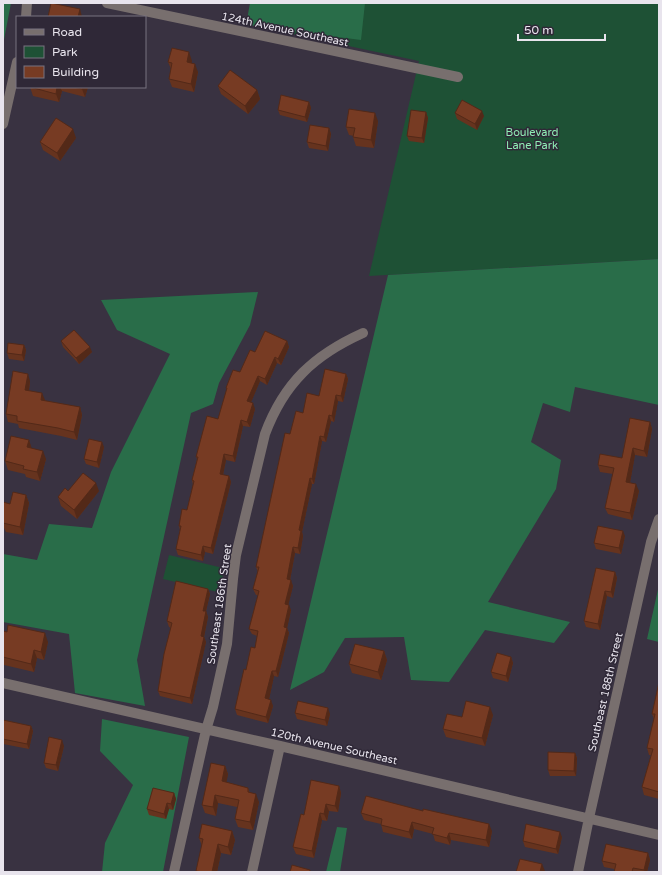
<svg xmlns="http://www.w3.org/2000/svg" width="662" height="875" font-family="'Varela Round',sans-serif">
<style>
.green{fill:#1e5135}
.forest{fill:#296d49}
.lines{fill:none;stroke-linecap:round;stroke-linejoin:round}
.minor{stroke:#786f6e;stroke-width:10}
.wall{fill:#66331e}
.shaded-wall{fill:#532918}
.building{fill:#773b23;stroke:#532918}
.labels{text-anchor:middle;stroke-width:3;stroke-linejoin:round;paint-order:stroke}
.street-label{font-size:11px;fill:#e8e4ed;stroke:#2f2837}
.park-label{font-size:11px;fill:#8eedb4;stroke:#2f2837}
</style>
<rect width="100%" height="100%" fill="#393241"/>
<!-- green -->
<path class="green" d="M 270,3 L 659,3 L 659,259 L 369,276 L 419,61 L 264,28 Z
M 169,555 L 223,568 L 222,593 L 163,579 Z"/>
<!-- forest -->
<path class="forest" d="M 3,3 L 11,3 L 3,45 Z
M 250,3 L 365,3 L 361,40 L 246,25 Z
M 659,259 L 659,405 L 575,387 L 570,412 L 543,403 L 531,442 L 561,460 L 556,489 L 488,602 L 570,622 L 554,643 L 485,630 L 449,682 L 411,680 L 404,637 L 345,638 L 324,672 L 290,690 L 388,275 Z
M 258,292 L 250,325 L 219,383 L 213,404 L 191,413 L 137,660 L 145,706 L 75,693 L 69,634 L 3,622 L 3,554 L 37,560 L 49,524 L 92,528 L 111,472 L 170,354 L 117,330 L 101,300 Z
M 659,585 L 659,642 L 647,639 Z
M 102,719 L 189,737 L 163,872 L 102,872 L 105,843 L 133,785 L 100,751 Z
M 337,827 L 347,828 L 340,872 L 326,872 Z"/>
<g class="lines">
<!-- minor -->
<path class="minor" d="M 107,3 L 458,77
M 26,17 L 27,3
M 3,124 L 17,62
M 3,683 L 280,746 L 659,835
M 174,872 L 206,730 L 213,707 L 227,644 L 233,579 L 236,555 L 265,434 C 284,383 314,355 363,333
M 252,872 L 280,746
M 578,872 L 589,818 L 651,542 L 659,519"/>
</g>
<!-- wall -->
<path class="wall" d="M 192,61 L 191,63 L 198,72 L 194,92 L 172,87 L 169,79 L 171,69 L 168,62 Z
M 218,86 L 257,90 L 260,99 L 248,114 L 221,94 Z
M 30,87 L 88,87 L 85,97 L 62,91 L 59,102 L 33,96 Z
M 309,102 L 311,108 L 307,122 L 280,115 L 278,110 Z
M 426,112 L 428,118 L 424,143 L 409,141 L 407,136 Z
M 455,113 L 484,116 L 477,130 L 457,119 Z
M 378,121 L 374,148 L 356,146 L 353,137 L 354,136 L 349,135 L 346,127 Z
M 329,128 L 331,134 L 328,151 L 309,148 L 307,142 Z
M 76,138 L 60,161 L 43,150 L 40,142 Z
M 61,341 L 92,352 L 79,364 L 63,347 Z
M 287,341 L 289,347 L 281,365 L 277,363 L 267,385 L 260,381 L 251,402 L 255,409 L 250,427 L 243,426 L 235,462 L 226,460 L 223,475 L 229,476 L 231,482 L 213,554 L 205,552 L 203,561 L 178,555 L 176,549 L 180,530 L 179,526 L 187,510 L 193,485 L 192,480 L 197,459 L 196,457 L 218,419 L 227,390 L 226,388 L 240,372 L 255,352 Z
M 24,345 L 26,350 L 24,361 L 9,359 L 7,353 Z
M 346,374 L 348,379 L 343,402 L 338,401 L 334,422 L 331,421 L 326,442 L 322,441 L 314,484 L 312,484 L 302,532 L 303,536 L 300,554 L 295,553 L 290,580 L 293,586 L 288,605 L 291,610 L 287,628 L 289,633 L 278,677 L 274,676 L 269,699 L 273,706 L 268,723 L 237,715 L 235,709 L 246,670 L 255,648 L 257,636 L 252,634 L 249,629 L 258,595 L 256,595 L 253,589 L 258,572 L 256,567 L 290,434 L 303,413 L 319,396 Z
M 30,381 L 29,390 L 45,400 L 45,401 L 80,407 L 82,415 L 77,440 L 61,436 L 19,428 L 18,424 L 8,422 L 6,414 Z
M 650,422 L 652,429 L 647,457 L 635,455 L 630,482 L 639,491 L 632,520 L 608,514 L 605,508 L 613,474 L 600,472 L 598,465 L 622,458 Z
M 29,440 L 31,448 L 46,459 L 40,481 L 26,477 L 25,474 L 8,470 L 5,461 Z
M 104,447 L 99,468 L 86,464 L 84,459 Z
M 99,491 L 77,519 L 61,506 L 58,497 Z
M 26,495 L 29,503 L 23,535 L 6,532 L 4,528 L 3,528 L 3,502 L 10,504 Z
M 625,536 L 621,554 L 596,549 L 594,543 Z
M 615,572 L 617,578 L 613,598 L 607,596 L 600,630 L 586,627 L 584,621 Z
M 208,589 L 210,594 L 206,611 L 208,617 L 204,637 L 206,642 L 192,704 L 160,696 L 158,691 L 171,628 L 169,627 L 167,621 Z
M 3,631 L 48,642 L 44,660 L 37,658 L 34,672 L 4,665 L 3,662 Z
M 384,651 L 387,660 L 381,680 L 352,673 L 349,664 Z
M 511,657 L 513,663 L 508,682 L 493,678 L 491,672 Z
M 659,682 L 659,799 L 644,795 L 642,787 L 651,755 L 649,755 L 647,748 L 654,719 L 652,714 Z
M 295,713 L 330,714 L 327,726 L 297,719 Z
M 493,715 L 485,746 L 446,737 L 443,729 L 462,717 Z
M 3,720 L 31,726 L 33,731 L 29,749 L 3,744 Z
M 64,746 L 58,771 L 46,768 L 44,763 Z
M 575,753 L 577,758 L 576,776 L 550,776 L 548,770 Z
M 225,766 L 228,774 L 226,782 L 248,788 L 250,793 L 259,802 L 253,830 L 238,827 L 235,819 L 237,807 L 218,803 L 216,816 L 205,813 L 202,805 Z
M 339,786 L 341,793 L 338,812 L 329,811 L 327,821 L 322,820 L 314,858 L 296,854 L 293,847 L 304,815 Z
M 174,793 L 176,799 L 173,810 L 169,809 L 166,819 L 149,815 L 147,809 Z
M 361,813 L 492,831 L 489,847 L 451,840 L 450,845 L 435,841 L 433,834 L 414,829 L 412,839 L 383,832 L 381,824 L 364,820 Z
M 232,831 L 235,840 L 231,855 L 221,853 L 217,872 L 196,872 L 196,871 L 202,846 L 199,838 Z
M 562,837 L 558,854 L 525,847 L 523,841 Z
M 648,853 L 650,860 L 647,872 L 614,872 L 614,869 L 604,867 L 602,861 Z"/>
<!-- shaded-wall -->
<path class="shaded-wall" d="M 80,9 L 82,17 L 78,17 Z
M 189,52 L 192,61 L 190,70 L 187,62 Z
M 195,64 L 198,72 L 194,92 L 191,84 Z
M 57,87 L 60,87 L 62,91 L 59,102 L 56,94 Z
M 83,87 L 88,87 L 85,97 L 82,89 Z
M 257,90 L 260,99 L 248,114 L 245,106 Z
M 309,102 L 311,108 L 307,122 L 305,117 Z
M 482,111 L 484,116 L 477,130 L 475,124 Z
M 426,112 L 428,118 L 424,143 L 422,138 Z
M 375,113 L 378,121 L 374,148 L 371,140 Z
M 329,128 L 331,134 L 328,151 L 326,146 Z
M 73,129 L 76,138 L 60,161 L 57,153 Z
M 287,341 L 289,347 L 281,365 L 278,359 Z
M 24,345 L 26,350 L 24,361 L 22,355 Z
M 90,347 L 92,352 L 79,364 L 76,358 Z
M 275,357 L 277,363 L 267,385 L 265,379 Z
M 28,374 L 30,381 L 28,397 L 25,390 Z
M 346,374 L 348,379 L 343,402 L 341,396 Z
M 258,376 L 260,381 L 249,407 L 247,401 Z
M 42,393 L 45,400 L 44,408 L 41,400 Z
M 336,395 L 338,401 L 334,422 L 332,416 Z
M 253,403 L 255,409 L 250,427 L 247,422 Z
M 80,407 L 82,415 L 77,440 L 74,432 Z
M 329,415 L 331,421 L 326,442 L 324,437 Z
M 241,420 L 243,426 L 235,462 L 233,456 Z
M 650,422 L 652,429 L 647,457 L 644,451 Z
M 320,436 L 322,441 L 314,484 L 312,479 Z
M 29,440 L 32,449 L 27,447 Z
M 102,442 L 104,447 L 99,468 L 97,462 Z
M 633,448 L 635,455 L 629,488 L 626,482 Z
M 43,451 L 46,459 L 40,481 L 37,472 Z
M 224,454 L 226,460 L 222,480 L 220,474 Z
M 229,476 L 231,482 L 213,554 L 211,548 Z
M 310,478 L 312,484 L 302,532 L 303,536 L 300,554 L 298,548 L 299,530 Z
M 96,483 L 99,491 L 77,519 L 74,510 Z
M 636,484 L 639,491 L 632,520 L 630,513 Z
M 26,495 L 29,503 L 23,535 L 20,527 Z
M 623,531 L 625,536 L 621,554 L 619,548 Z
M 203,546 L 205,552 L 203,561 L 201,555 Z
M 293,547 L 295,553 L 289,585 L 287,579 Z
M 615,572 L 617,578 L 613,598 L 611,592 Z
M 291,580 L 293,586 L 287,610 L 285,604 Z
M 208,589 L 210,594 L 206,611 L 208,617 L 203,642 L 201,636 L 203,611 Z
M 605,591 L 607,596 L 600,630 L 598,624 Z
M 289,605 L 291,610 L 286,633 L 284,627 Z
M 287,628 L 289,633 L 278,677 L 276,671 Z
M 45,633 L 48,642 L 44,660 L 41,652 Z
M 204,637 L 206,642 L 192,704 L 190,698 Z
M 34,650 L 37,658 L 34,672 L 31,664 Z
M 384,651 L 387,660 L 381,680 L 378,672 Z
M 511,657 L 513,663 L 508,682 L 506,676 Z
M 272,671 L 274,676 L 268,704 L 265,698 Z
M 271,700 L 273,706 L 268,723 L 266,717 Z
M 490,707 L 493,715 L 485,746 L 482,738 Z
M 328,708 L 330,714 L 327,726 L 325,720 Z
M 31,726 L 33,731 L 29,749 L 27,744 Z
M 62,740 L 64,746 L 58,771 L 56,765 Z
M 575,753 L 577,758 L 576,776 L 574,771 Z
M 225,766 L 228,774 L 225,790 L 222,781 Z
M 339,786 L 341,793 L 338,812 L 335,806 Z
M 174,793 L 176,799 L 173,810 L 171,804 Z
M 256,794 L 259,802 L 253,830 L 250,822 Z
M 215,795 L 218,803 L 216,816 L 213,807 Z
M 167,803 L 169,809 L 166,819 L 164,814 Z
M 326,804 L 329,811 L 327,821 L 324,814 Z
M 320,813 L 322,820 L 314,858 L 312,851 Z
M 412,822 L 414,829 L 412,839 L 409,832 Z
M 489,824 L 492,831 L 489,847 L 486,840 Z
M 232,831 L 235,840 L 231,855 L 228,847 Z
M 560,832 L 562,837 L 558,854 L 556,849 Z
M 449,833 L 451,840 L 450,845 L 447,838 Z
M 218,844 L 221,853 L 217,872 L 212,872 Z
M 648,853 L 650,860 L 647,872 L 645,872 L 644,870 Z
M 542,864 L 545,871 L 544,872 L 540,872 Z"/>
<!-- building -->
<path class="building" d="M 51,3 L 80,9 L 78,17 L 48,17 Z
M 172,48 L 189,52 L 187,62 L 195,64 L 191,84 L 169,79 L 172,63 L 168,62 Z
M 230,70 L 257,90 L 245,106 L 218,86 Z
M 30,87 L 57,87 L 56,94 Z
M 74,87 L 83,87 L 82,89 Z
M 281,95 L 309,102 L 305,117 L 278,110 Z
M 462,100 L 482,111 L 475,124 L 455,113 Z
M 349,109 L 375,113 L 371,140 L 353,137 L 355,128 L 346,127 Z
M 411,110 L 426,112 L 422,138 L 407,136 Z
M 56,118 L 73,129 L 57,153 L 40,142 Z
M 310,125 L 329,128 L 326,146 L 307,142 Z
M 74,330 L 90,347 L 76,358 L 61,341 Z
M 265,331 L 287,341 L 278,359 L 275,357 L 265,379 L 258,376 L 247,401 L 253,403 L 247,422 L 241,420 L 233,456 L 224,454 L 220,474 L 229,476 L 211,548 L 203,546 L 201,555 L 176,549 L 181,526 L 179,526 L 182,509 L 187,510 L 194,481 L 192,480 L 198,457 L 196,457 L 207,416 L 218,419 L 227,388 L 226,388 L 233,370 L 240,372 L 250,350 L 255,352 Z
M 8,343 L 24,345 L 22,355 L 7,353 Z
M 325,369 L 346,374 L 341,396 L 336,395 L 332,416 L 329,415 L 324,437 L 320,436 L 312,479 L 310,478 L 299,530 L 301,531 L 298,548 L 293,547 L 287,579 L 291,580 L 285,604 L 289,605 L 284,627 L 287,628 L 276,671 L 272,671 L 265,698 L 271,700 L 266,717 L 235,709 L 244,669 L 246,670 L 251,647 L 255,648 L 258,631 L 249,629 L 259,591 L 253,589 L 259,567 L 256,567 L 285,433 L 290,434 L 296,411 L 303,413 L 307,393 L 319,396 Z
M 13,371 L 28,374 L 25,390 L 42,393 L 41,400 L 80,407 L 74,432 L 58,428 L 17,421 L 17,416 L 6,414 Z
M 630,418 L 650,422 L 644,451 L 633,448 L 626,482 L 636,484 L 630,513 L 605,508 L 614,468 L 598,465 L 600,454 L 622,458 Z
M 11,436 L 29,440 L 27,447 L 43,451 L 37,472 L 23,469 L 24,466 L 5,461 Z
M 89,439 L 102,442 L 97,462 L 84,459 Z
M 83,473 L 96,483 L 74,510 L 58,497 L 65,488 L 68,491 Z
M 13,492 L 26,495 L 20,527 L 3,523 L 3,502 L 10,504 Z
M 598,526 L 623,531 L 619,548 L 594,543 Z
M 596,568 L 615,572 L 611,592 L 605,591 L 598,624 L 584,621 Z
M 176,581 L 208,589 L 203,611 L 206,611 L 201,636 L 204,637 L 190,698 L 158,691 L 164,654 L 172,623 L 167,621 Z
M 8,625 L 45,633 L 41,652 L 34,650 L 31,664 L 3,657 L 3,631 L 7,632 Z
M 355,644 L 384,651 L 378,672 L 349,664 Z
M 497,653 L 511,657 L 506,676 L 491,672 Z
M 659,682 L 659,792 L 642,787 L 653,749 L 647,748 L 655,714 L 652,714 Z
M 298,701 L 328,708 L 325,720 L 295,713 Z
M 466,701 L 490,707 L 482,738 L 443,729 L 447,714 L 462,717 Z
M 3,720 L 31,726 L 27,744 L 3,739 Z
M 49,737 L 62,740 L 56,765 L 44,763 Z
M 548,752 L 575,753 L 574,771 L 548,770 Z
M 211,763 L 225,766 L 222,781 L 248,788 L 248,792 L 256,794 L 250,822 L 235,819 L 239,800 L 215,795 L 213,807 L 202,805 Z
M 311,780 L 339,786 L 335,806 L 326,804 L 324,814 L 320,813 L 312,851 L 293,847 L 301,814 L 304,815 Z
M 153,788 L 174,793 L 171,804 L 167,803 L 164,814 L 147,809 Z
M 366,796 L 423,811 L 423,809 L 489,824 L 486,840 L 449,833 L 447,838 L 432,834 L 434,828 L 412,822 L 409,832 L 381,825 L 382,819 L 361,813 Z
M 202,824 L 232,831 L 228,847 L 218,844 L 212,872 L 202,872 L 196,871 L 203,839 L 199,838 Z
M 526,824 L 560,832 L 556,849 L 523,841 Z
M 606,844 L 648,853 L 644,870 L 633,868 L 632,872 L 614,872 L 616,864 L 602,861 Z
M 520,859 L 542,864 L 540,872 L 516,872 Z
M 292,865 L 310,870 L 310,872 L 290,872 Z"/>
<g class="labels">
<!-- street labels -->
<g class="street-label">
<text transform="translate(285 29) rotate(12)" y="4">124th Avenue Southeast</text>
<text transform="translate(219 604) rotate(-82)" y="4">Southeast 186th Street</text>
<text transform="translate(605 692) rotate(-77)" y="4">Southeast 188th Street</text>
<text transform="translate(334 746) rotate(13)" y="4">120th Avenue Southeast</text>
</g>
<!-- park labels -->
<g class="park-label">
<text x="532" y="136">Boulevard<tspan x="532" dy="13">Lane Park</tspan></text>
</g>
</g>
<!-- border -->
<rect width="662" height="875" fill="none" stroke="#e8e4ed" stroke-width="8"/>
<!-- legend -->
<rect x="16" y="16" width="130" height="72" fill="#2f2837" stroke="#797380"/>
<rect x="24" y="29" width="20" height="6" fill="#786f6e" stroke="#797380"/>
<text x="52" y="36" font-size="12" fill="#e8e4ed">Road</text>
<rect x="24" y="46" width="20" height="12" fill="#1e5135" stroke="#797380"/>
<text x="52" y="56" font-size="12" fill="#e8e4ed">Park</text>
<rect x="24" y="66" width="20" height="12" fill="#773b23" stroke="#797380"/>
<text x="52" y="76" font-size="12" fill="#e8e4ed">Building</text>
<!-- scale -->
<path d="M518 34v6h87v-6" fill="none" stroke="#e8e4ed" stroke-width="2"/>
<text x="524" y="34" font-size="12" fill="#e8e4ed" stroke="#2f2837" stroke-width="3" paint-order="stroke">50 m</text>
</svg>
